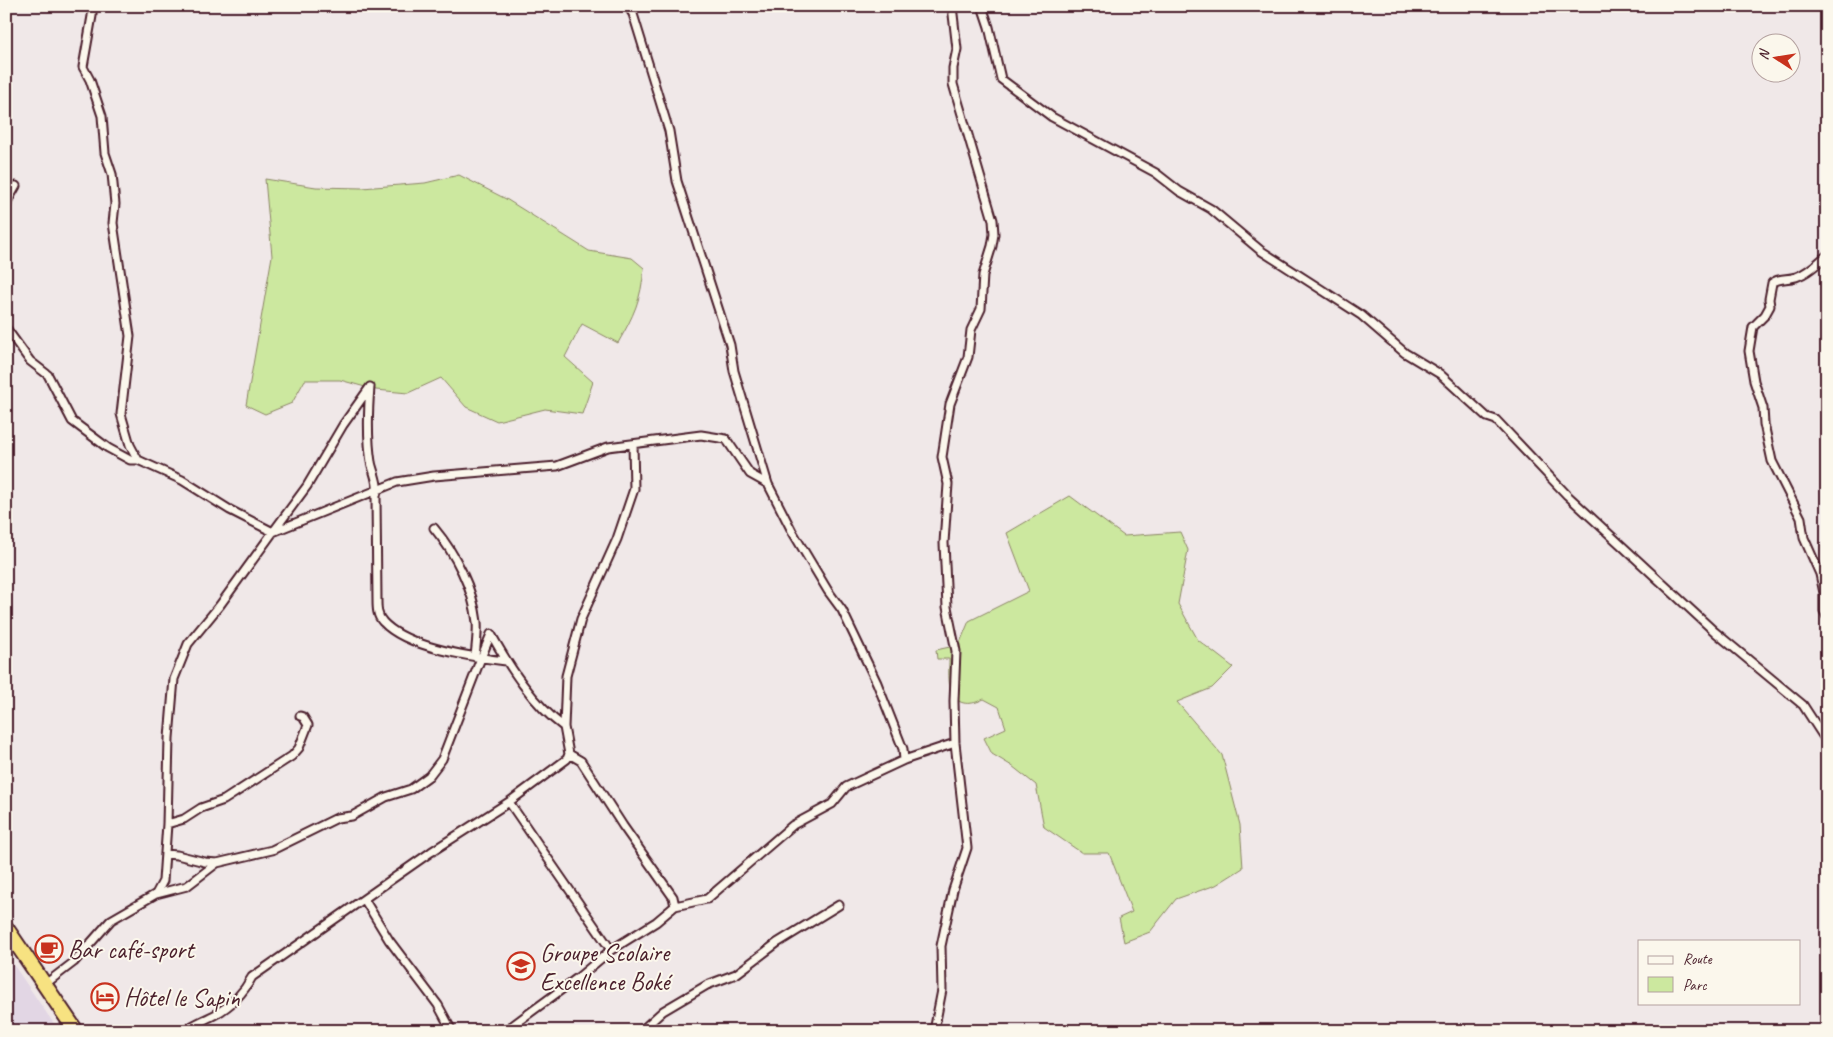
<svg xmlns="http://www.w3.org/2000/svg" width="1833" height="1037" font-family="Caveat,sans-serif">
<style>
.built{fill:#e2d6e4}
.green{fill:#cce89f;stroke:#8b8465}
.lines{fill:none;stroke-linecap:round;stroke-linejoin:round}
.stream{stroke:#6f849c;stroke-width:2.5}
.street-casing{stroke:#4a1f2b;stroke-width:11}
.highway-casing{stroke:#4a1f2b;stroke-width:18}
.street{stroke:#fbf7ec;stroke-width:7}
.highway{stroke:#f7e281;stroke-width:14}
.labels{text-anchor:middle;stroke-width:4;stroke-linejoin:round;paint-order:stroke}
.poi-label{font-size:25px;fill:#4a1f2b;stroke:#fbf7ec;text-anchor:start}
</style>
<rect width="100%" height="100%" fill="#f0e8e8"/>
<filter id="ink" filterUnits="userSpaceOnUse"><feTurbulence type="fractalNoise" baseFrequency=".02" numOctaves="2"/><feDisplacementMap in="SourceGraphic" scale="10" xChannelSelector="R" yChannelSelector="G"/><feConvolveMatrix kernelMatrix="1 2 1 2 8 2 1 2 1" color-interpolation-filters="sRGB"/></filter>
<g filter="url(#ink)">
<!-- built -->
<path class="built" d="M 6,954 L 59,1031 L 6,1031 Z
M 206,1017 L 215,1031 L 186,1031 Z"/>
<!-- green -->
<path class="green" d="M 459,175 L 506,199 L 589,251 L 632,258 L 644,268 C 641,300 634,315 618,343 L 582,324 L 565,357 L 593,382 L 582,414 L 545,409 L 497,421 L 466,407 L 441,378 L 408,393 L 376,390 L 340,380 L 305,380 L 292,403 L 265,414 L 246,405 L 272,256 L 265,179 L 316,187 L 362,188 L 425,183 Z
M 1070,496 L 1124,536 L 1180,532 L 1188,550 L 1178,604 L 1198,640 L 1233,667 L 1212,688 L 1177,702 L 1222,755 L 1240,825 L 1243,868 L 1216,885 L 1176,899 L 1150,932 L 1124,942 L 1119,918 L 1132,912 L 1109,853 L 1082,853 L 1044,827 L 1036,785 L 1012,766 L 992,754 L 984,738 L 1006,728 L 999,707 L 984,699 C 972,705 957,707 951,691 C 948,684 949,667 949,659 L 937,659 L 936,650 L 959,645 L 969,621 L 1029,591 L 1007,533 Z"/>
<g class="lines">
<!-- stream -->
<path class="stream" d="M 1671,6 L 1679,8 L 1699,6"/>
<!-- street casing -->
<g class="street-casing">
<path id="street" d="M 92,6 L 92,16 L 83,67 L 90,80 L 102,116 L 105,153 L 112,174 L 115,204 L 113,223 L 130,336 L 121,414 L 130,445 L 138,460 L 182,480 L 230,510 L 273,532 L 307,486 L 343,425 L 370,387
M 628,6 L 633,14 L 669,131 L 677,181 L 730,345 L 734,371 L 768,484 L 792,531 L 828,591 L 842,610 L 877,683 L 903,749 L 904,760
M 982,6 L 989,27 L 1001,79 L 1052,117 L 1156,173 L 1179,191 L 1211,209 L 1260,250 L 1361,315 L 1405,353 L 1440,374 L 1487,417 L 1496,420 L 1567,495 L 1715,632 L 1803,705 L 1827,742
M 6,209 L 8,200 L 16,186
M 1827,255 C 1818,263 1808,273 1796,277 C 1787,280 1779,277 1772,283 L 1769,299 L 1770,306 L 1765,315 L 1753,327 L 1749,351 L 1754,381 L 1763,408 L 1764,424 L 1772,461 L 1801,518 L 1804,538 L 1820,574 L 1824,593 L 1824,611 L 1827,617
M 6,328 L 30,361 L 48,375 L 72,421 L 108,448 L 130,460 L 138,460
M 370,387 C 368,412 367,437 371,462 C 373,472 380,485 376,496 L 377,600 C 377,608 377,616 383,622 C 407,648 472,657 506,661
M 434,528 C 455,553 473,588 477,622 C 478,633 476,645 475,657
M 491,634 C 510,668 533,704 564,727
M 569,754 L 581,761 L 623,826 L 673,897 L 675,906
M 509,802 L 611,950
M 167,824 L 184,819 L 201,808 L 224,800 L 292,756 L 299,748 L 308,725 L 303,717 L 300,716
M 165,854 L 177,855 L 205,862 L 217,863 L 272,850 L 337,818 L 352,816 L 386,797 L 411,789 L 429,776 L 442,759 L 481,658 L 491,634
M 156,894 L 187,886 L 217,863
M 364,899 L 389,940 L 438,1005 L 452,1031
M 44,985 L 74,962 L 111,920 L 156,894 L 163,881 L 167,824 L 169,738 L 174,679 L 188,644 L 220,605 L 273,532 L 397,482 L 434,476 L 557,466 L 608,447 L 701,435 L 726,439 L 750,474 L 768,484
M 184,1031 C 194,1024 205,1020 216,1014 C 232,1005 244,992 252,977 L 431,852 L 509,802 L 567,759 L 569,754 L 564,727 L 566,676 L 581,619 L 617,539 L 634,489 L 633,444
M 505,1031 L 580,976 L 611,950 L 656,922 L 675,906 L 707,899 L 793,825 L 832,804 L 846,787 L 904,760 L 955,743
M 641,1031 L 663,1011 L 707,985 L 736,974 L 777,943 L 839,905
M 934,1031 L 942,990 L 941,946 L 953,890 L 967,848 L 955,743 L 954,701 L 956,651 L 947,607 L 944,543 L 948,484 L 942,457 L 950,404 L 968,357 L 971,330 L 981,309 L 983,275 L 992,246 L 994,234 L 993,220 L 953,84 L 953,68 L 957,49 L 952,6"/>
</g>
<!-- highway casing -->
<g class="highway-casing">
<path id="highway" d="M 6,928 L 76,1031"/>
</g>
<!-- street -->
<use href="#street" class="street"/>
<!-- highway -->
<use href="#highway" class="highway"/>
</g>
</g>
<!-- icons -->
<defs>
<g id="cafe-ring" transform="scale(1.4375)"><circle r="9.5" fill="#fbf7ec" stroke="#c8321e" stroke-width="1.5"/><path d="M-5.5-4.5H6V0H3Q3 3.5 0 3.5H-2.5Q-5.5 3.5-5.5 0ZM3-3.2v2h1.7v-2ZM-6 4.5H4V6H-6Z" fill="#c8321e"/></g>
<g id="school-ring" transform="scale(1.4375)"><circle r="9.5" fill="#fbf7ec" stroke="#c8321e" stroke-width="1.5"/><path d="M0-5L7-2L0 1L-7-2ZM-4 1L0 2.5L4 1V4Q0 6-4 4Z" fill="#c8321e"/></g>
<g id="hotel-ring" transform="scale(1.4375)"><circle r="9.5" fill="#fbf7ec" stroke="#c8321e" stroke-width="1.5"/><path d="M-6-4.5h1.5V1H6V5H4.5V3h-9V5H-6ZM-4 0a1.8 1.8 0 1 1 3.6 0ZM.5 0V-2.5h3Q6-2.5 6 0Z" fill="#c8321e"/></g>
</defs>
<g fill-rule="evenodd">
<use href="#cafe-ring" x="49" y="949"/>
<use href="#school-ring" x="521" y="966"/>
<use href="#hotel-ring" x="105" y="997"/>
</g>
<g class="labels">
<!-- poi labels -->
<g class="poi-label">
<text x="68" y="958">Bar café-sport</text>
<text x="540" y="961">Groupe Scolaire<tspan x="540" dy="29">Excellence Boké</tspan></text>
<text x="124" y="1006">Hôtel le Sapin</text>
</g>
</g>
<!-- margin -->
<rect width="1833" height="1037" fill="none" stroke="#fbf7ec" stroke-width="25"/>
<rect x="12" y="12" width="1808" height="1012" fill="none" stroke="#4a1f2b" stroke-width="2" filter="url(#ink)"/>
<!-- legend -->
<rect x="1638" y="940" width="162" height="65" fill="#fbf7ec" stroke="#b4a19f"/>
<rect x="1648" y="956" width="25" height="8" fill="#fbf7ec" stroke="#b4a19f"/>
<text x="1683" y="964" font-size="15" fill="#4a1f2b">Route</text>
<rect x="1648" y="977" width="25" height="15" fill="#cce89f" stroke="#b4a19f"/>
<text x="1683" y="990" font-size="15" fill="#4a1f2b">Parc</text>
<!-- north arrow -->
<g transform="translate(1776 58) rotate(282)"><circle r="24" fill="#fbf7ec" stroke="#b4a19f"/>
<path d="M0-4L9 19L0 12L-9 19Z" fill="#c8321e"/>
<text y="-8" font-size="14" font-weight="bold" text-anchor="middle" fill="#4a1f2b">N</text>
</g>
</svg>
